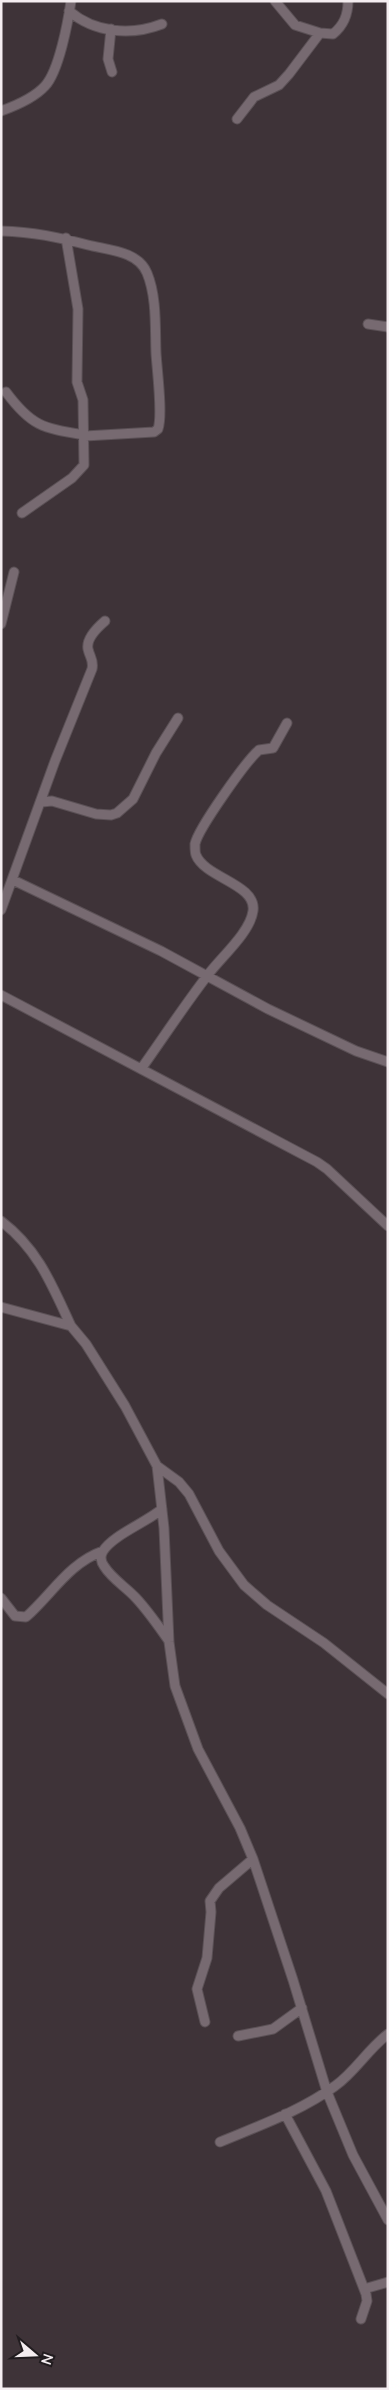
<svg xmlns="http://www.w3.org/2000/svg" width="389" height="2390" font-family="'Nunito Sans',sans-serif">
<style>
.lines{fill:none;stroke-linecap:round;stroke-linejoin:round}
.minor-casing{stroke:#5b5156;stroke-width:11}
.minor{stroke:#776a71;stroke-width:9}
</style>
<rect width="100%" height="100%" fill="#3e3338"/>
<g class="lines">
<!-- minor casing -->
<g class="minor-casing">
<path id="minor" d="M 275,1 L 295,25 L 320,33
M 69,11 C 95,33 131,36 162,24
M 111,29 L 108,59 L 112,72
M 1,111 C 15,106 35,97 45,86 C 59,71 68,22 71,1
M 237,119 L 254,97 L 279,85 L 289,74 L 320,33 L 333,34 C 344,25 348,15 348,1
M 1,231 C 34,232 57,237 88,245 C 108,250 138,251 147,273 C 157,297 155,328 156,353 C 157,370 163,415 158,429 L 154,432 L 85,436
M 368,324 L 388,327
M 6,392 C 32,427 43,428 85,435
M 22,513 L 72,478 L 84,465 L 83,400 L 77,382 L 78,309 L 66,238
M 1,624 L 14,572
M 42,802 L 52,801 L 96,814 L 111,815 L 117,813 L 133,799 L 156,753 L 178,718
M 13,880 L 161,951 L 268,1009 L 356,1051 L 388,1062
M 1,910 L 55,761 L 92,669 C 94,660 90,658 88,649 C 86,639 98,627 105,621
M 1,995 L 317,1162 L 327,1169 L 388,1226
M 141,1069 C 163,1038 184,1006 207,976 C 220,958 250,933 253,911 C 257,884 205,878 196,855 C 195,853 195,846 195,844 C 198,829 246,761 259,750 L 273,748 L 287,723
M 1,1221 C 38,1249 52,1285 71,1326
M 1,1307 L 71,1326 L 86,1344 L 125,1406 L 157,1466 L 179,1482 L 189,1494 L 219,1551 L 244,1585 L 267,1605 L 324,1643 L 388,1694
M 157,1466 L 164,1528 L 169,1642 L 175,1686 L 198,1749 L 240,1828 L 253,1859 L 293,1980 L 327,2092 L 353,2155 L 388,2220
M 162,1509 C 147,1522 113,1535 103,1551 C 100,1556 101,1562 104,1566 C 112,1579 126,1587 136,1598 C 149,1612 159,1627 169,1641
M 1,1598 L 15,1616 L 26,1617 C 52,1594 69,1563 103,1551
M 205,2022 L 197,1989 L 207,1958 L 211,1912 L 210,1901 L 219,1888 L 253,1859
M 238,2036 L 273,2029 L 302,2008
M 285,2114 L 326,2191 L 366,2294 L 367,2301 L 361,2319
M 220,2142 C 258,2126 301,2111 335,2086 C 355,2072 368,2049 388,2034
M 364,2289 L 388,2282"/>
</g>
<!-- minor -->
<use href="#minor" class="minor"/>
</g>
<!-- border -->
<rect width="389" height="2390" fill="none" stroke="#f4edf0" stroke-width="5"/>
<!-- north arrow -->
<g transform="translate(35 2355) rotate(109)" stroke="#211c1f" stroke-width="4" paint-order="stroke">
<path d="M0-4L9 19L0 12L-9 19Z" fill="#f4edf0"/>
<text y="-8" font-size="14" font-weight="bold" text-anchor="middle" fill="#f4edf0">N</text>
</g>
</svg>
